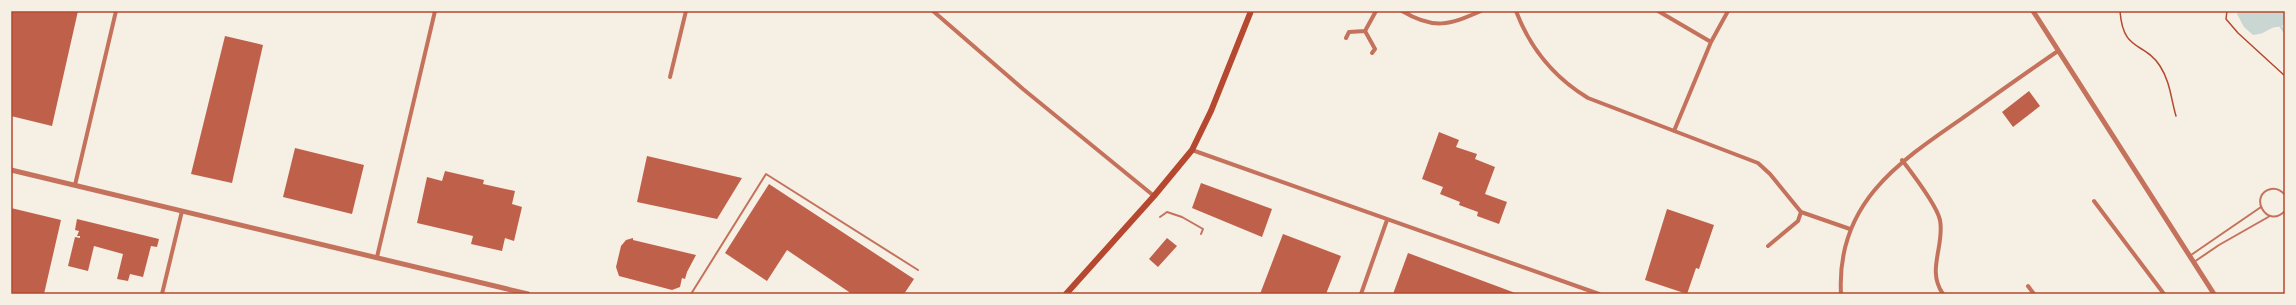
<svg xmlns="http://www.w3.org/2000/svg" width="2296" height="305" font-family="'Crimson Pro',serif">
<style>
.water{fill:#c9d6d2}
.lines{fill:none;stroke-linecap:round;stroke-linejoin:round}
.stream{stroke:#c9d6d2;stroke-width:2.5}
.building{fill:#bf614a}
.path{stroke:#b5482f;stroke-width:1.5}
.service{stroke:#c5725c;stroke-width:2}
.minor{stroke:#c5725c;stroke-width:4}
.tertiary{stroke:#c5725c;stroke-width:5}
.secondary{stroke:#b5482f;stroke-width:6}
.neatline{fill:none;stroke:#b5482f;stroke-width:1.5}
</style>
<rect width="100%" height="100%" fill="#f6efe4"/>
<!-- water -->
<path class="water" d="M 2238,11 L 2285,11 L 2285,24 C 2280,28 2277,26 2272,28 C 2263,32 2264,34 2253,35 L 2244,27 L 2237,14 Z"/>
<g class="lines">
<!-- stream -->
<path class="stream" d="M 2280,25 L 2285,33"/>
</g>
<!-- building -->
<path class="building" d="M 11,11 L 78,11 L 52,126 L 11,116 Z
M 225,36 L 263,45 L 232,183 L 191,174 Z
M 2029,91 L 2040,106 L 2013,127 L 2002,112 Z
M 1439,132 L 1459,140 L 1456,147 L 1477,154 L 1475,159 L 1495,167 L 1485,194 L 1507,202 L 1499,224 L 1477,216 L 1478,212 L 1459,205 L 1460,202 L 1440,194 L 1443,187 L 1422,179 Z
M 295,148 L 364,165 L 352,214 L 283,197 Z
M 647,156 L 742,178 L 717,219 L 637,202 Z
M 445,171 L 484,180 L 483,184 L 515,191 L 512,204 L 522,207 L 514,241 L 505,238 L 502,251 L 471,244 L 473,236 L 417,223 L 427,177 L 442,181 Z
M 1201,183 L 1272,209 L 1262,237 L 1192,208 Z
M 769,184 L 914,279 L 904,294 L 852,294 L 787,250 L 767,281 L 725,253 Z
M 11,208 L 61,220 L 44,294 L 11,294 Z
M 1667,209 L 1714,225 L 1699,269 L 1696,268 L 1687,294 L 1645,280 Z
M 77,219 L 159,239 L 157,247 L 151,246 L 143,277 L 130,274 L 128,281 L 117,279 L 123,254 L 94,246 L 88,271 L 68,266 L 75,237 L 80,238 L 80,236 L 77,236 L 79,231 L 75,230 Z
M 1283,234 L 1341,256 L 1326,294 L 1260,294 Z
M 633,238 L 633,240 L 696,255 L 687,272 L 685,279 L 682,278 L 680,287 L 672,290 L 619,276 L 616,267 L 621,246 L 626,240 Z
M 1167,238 L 1177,246 L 1158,267 L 1149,259 Z
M 1408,253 L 1518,294 L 1393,294 Z"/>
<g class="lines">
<!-- path -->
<path class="path" d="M 2120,11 C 2123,53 2144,41 2160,66 C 2170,81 2171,99 2176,116
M 2227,11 L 2226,19 L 2238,33 L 2285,76"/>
<!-- service -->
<path class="service" d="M 2285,195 C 2281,190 2277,188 2271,189 C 2248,194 2266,230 2285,211
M 1160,217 L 1167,212 L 1182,217 L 1203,229 L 1201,234
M 2191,255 L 2261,207
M 2194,262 L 2219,245 L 2270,216
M 691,294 L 766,174 L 918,270"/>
<!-- minor -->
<path class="minor" d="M 933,11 L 1023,89 L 1154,196
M 1402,11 C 1434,30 1449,25 1481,11
M 1516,11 C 1530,48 1555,78 1588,98 L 1758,163 L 1770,174 L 1801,212 L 1850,229
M 1658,11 L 1711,42
M 1365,31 L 1376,11
M 1346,38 L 1349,32 L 1365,31 L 1375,49 L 1372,53
M 670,77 L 686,11
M 1674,131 L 1711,42 L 1728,11
M 1192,150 L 1599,294
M 1902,160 C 1912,173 1937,206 1940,220 C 1945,246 1926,270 1943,294
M 75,185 L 116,11
M 2094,201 L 2164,294
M 1768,246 L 1798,221 L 1801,212
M 377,257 L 435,11
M 2028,286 L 2034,294
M 162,294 L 182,211
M 1361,294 L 1387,220
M 1841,294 C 1836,204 1897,163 1964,117 C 1995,95 2027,72 2058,51"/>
<!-- tertiary -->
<path class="tertiary" d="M 2033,11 L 2214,294
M 11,170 L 528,294"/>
<!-- secondary -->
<path class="secondary" d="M 1066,294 L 1154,196 L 1192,150 L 1211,111 L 1251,11"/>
</g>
<!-- border -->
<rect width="2296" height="305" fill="none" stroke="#f6efe4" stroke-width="24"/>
<rect x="12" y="12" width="2272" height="281" class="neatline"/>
</svg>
